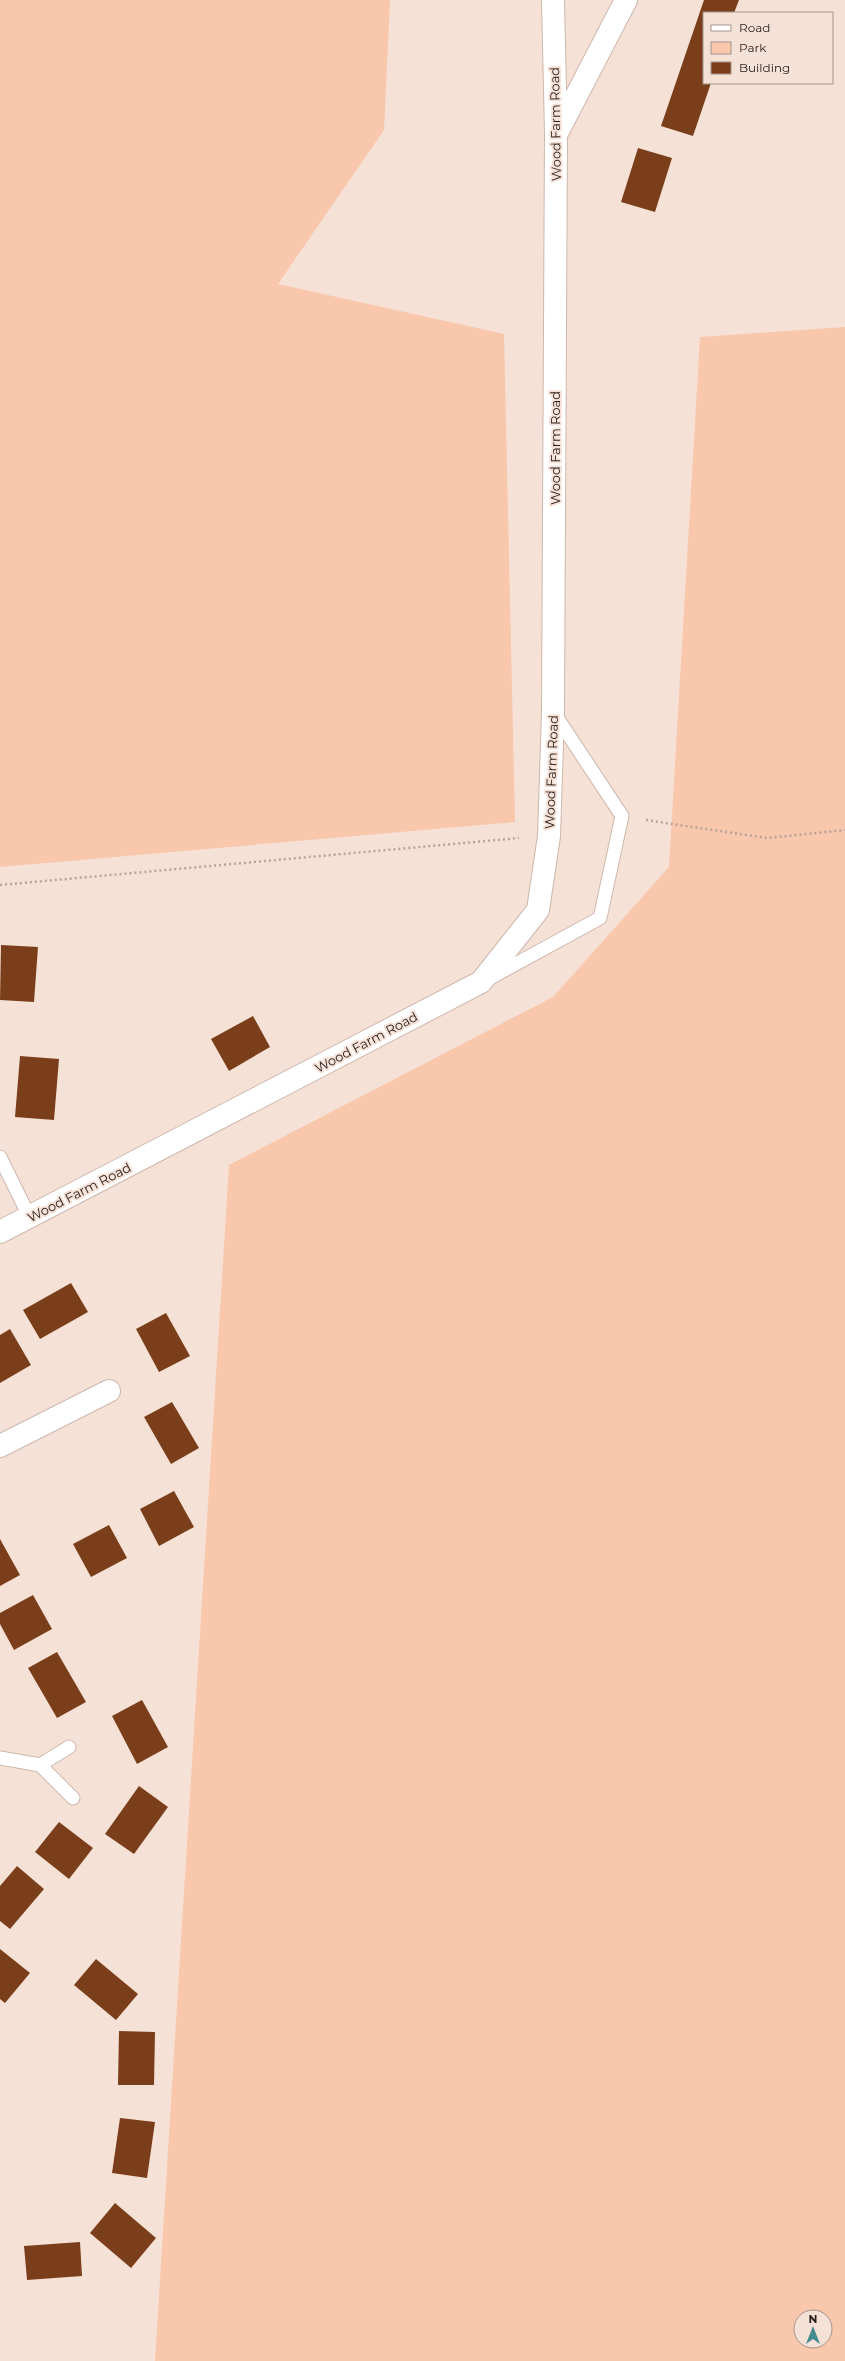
<svg xmlns="http://www.w3.org/2000/svg" width="845" height="2361" font-family="Montserrat,sans-serif">
<style>
.green{fill:#f8c7ac;fill-rule:evenodd}
.building{fill:#7a3f1a}
.lines{fill:none;stroke-linecap:round;stroke-linejoin:round}
.service-casing{stroke:#cdb8ae;stroke-width:15}
.minor-casing{stroke:#cdb8ae;stroke-width:24}
.path{stroke:#b5a59c;stroke-width:2.5;stroke-dasharray:2 3;stroke-linecap:butt}
.service{stroke:#fff;stroke-width:13}
.minor{stroke:#fff;stroke-width:22}
.labels{text-anchor:middle;stroke-width:4;stroke-linejoin:round;paint-order:stroke}
.street-label{font-size:13px;fill:#251e1a;stroke:#f6e1d6}
</style>
<rect width="100%" height="100%" fill="#f6e1d6"/>
<!-- green -->
<path class="green" d="M 0,0 L 390,0 L 384,130 L 278,284 L 504,334 L 515,822 L 0,867 Z
M 845,327 L 845,2361 L 155,2361 L 229,1165 L 553,997 L 669,867 L 700,337 ZM 801,2317 L 825,2317 L 825,2341 L 801,2341 Z"/>
<!-- building -->
<path class="building" d="M 704,0 L 739,0 L 734,13 L 704,13 L 704,83 L 711,83 L 693,136 L 661,126 Z
M 638,148 L 672,158 L 655,212 L 621,202 Z
M 1,945 L 38,947 L 34,1002 L 0,1000 Z
M 253,1016 L 270,1047 L 229,1071 L 211,1039 Z
M 20,1056 L 59,1059 L 54,1120 L 15,1117 Z
M 71,1283 L 88,1312 L 40,1339 L 23,1310 Z
M 166,1313 L 190,1356 L 159,1372 L 136,1329 Z
M 10,1329 L 31,1365 L 0,1383 L 0,1335 Z
M 172,1402 L 199,1448 L 171,1464 L 144,1417 Z
M 174,1491 L 194,1527 L 159,1546 L 140,1509 Z
M 109,1525 L 127,1558 L 91,1577 L 73,1544 Z
M 0,1539 L 20,1575 L 0,1586 Z
M 33,1595 L 52,1629 L 14,1650 L 0,1624 L 0,1613 Z
M 57,1652 L 86,1702 L 57,1718 L 28,1668 Z
M 142,1700 L 168,1747 L 137,1764 L 112,1716 Z
M 139,1786 L 168,1807 L 134,1854 L 105,1834 Z
M 59,1822 L 93,1848 L 69,1879 L 35,1852 Z
M 17,1866 L 44,1889 L 10,1929 L 0,1921 L 0,1886 Z
M 0,1949 L 30,1973 L 5,2003 L 0,1999 Z
M 96,1959 L 138,1994 L 116,2020 L 74,1985 Z
M 119,2031 L 155,2032 L 154,2085 L 118,2085 Z
M 120,2118 L 155,2122 L 147,2178 L 112,2173 Z
M 115,2203 L 156,2238 L 131,2268 L 90,2233 Z
M 80,2242 L 82,2276 L 27,2280 L 24,2246 Z"/>
<g class="lines">
<!-- service casing -->
<g class="service-casing">
<path id="service" d="M 490,978 L 600,918 L 622,816 L 554,713
M 0,1157 L 30,1218
M 0,1758 L 40,1765 L 73,1798
M 40,1765 L 69,1747"/>
</g>
<!-- minor casing -->
<g class="minor-casing">
<path id="minor" d="M 557,133 L 626,0
M 0,1232 L 481,982 L 538,910 L 549,836 L 553,712 L 556,134 L 553,0
M 0,1446 L 109,1391"/>
</g>
<!-- path -->
<path class="path" d="M 646,820 L 767,838 L 845,830
M 0,885 L 519,838"/>
<!-- service -->
<use href="#service" class="service"/>
<!-- minor -->
<use href="#minor" class="minor"/>
</g>
<g class="labels">
<!-- street labels -->
<g class="street-label">
<text transform="translate(555 124) rotate(-91)" y="5">Wood Farm Road</text>
<text transform="translate(555 448) rotate(-90)" y="5">Wood Farm Road</text>
<text transform="translate(551 772) rotate(-88)" y="5">Wood Farm Road</text>
<text transform="translate(366 1042) rotate(-28)" y="5">Wood Farm Road</text>
<text transform="translate(79 1192) rotate(-27)" y="5">Wood Farm Road</text>
</g>
</g>
<!-- legend -->
<rect x="703" y="12" width="130" height="72" fill="#f6e1d6" stroke="#a2938b"/>
<rect x="711" y="25" width="20" height="6" fill="#ffffff" stroke="#a2938b"/>
<text x="739" y="32" font-size="12" fill="#251e1a">Road</text>
<rect x="711" y="42" width="20" height="12" fill="#f8c7ac" stroke="#a2938b"/>
<text x="739" y="52" font-size="12" fill="#251e1a">Park</text>
<rect x="711" y="62" width="20" height="12" fill="#7a3f1a" stroke="#a2938b"/>
<text x="739" y="72" font-size="12" fill="#251e1a">Building</text>
<!-- north arrow -->
<g transform="translate(813 2329)"><circle r="19" fill="#f6e1d6" stroke="#a2938b"/>
<path d="M0-3L7 15L0 10L-7 15Z" fill="#438b8e"/>
<text y="-6" font-size="11" font-weight="bold" text-anchor="middle" fill="#251e1a">N</text>
</g>
</svg>
